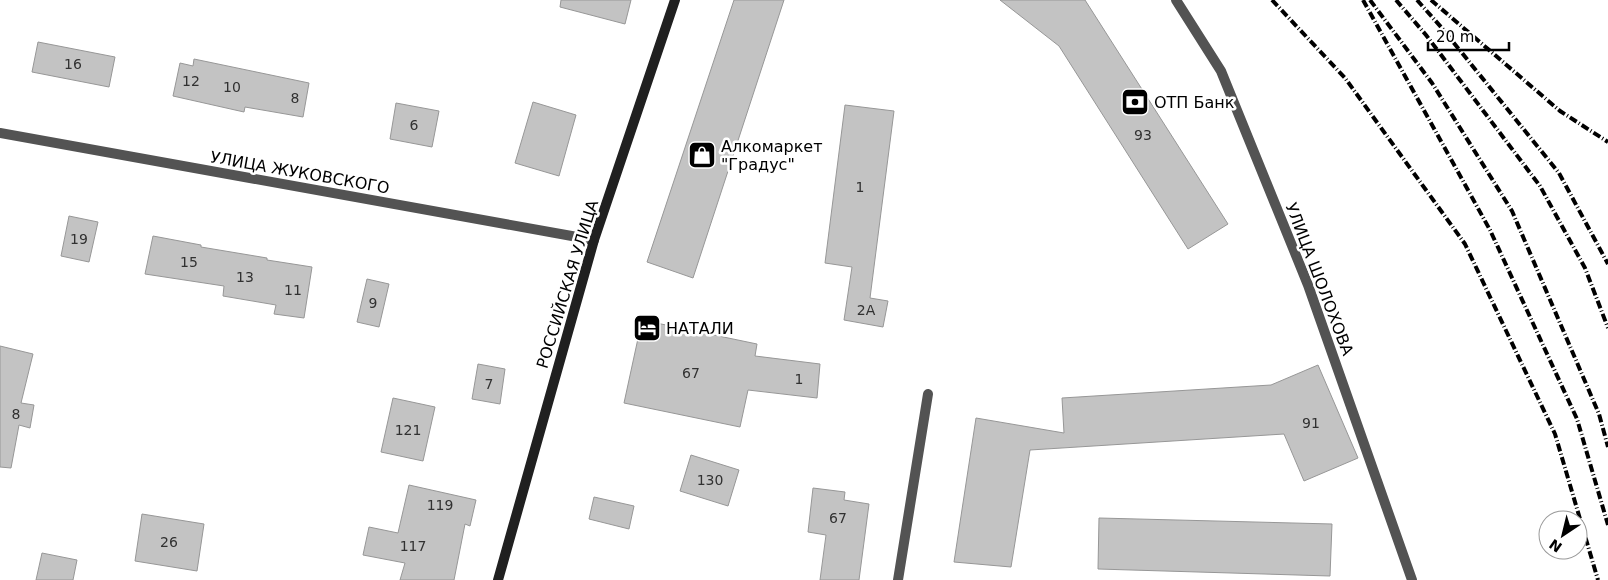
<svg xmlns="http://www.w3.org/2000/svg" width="1608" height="580" font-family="'DejaVu Sans',sans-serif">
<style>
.building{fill:#c3c3c3;stroke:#979797}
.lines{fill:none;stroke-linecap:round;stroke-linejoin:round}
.minor{stroke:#535353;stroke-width:10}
.tertiary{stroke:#535353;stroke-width:10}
.secondary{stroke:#202020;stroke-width:10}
.rail{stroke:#000;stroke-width:4;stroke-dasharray:8 2.5 1 2.5;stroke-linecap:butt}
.labels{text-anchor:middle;stroke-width:5;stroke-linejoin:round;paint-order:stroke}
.number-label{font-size:14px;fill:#313131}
.poi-label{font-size:16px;fill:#000;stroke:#fff;text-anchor:start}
.street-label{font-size:16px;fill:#000;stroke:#fff}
</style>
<rect width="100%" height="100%" fill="#fff"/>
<!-- building -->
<path class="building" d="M 561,0 L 631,0 L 625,24 L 560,7 Z
M 734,0 L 784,0 L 693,278 L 647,262 Z
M 1000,0 L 1085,0 L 1228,224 L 1188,249 L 1059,46 Z
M 38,42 L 115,57 L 109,87 L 32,72 Z
M 194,59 L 309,83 L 303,117 L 245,107 L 244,112 L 173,96 L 180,63 L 193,66 Z
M 533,102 L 576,115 L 559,176 L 515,163 Z
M 396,103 L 439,111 L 432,147 L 390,139 Z
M 845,105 L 894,111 L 870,298 L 888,301 L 883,327 L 844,320 L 852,267 L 825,263 Z
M 69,216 L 98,222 L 89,262 L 61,256 Z
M 153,236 L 201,245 L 201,247 L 267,258 L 267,260 L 312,267 L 304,318 L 274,314 L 276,305 L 223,296 L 224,286 L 145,274 Z
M 367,279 L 389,284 L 379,327 L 357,322 Z
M 642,320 L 757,344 L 755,356 L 820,364 L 817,398 L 748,390 L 740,427 L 624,403 Z
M 0,346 L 33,354 L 21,403 L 34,405 L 30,428 L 19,425 L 11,468 L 0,467 Z
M 478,364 L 505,369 L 500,404 L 472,399 Z
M 1318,365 L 1358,458 L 1304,481 L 1284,434 L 1030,450 L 1011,567 L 954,562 L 976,418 L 1064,433 L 1062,398 L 1271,385 Z
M 393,398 L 435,407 L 423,461 L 381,452 Z
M 691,455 L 739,470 L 728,506 L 680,491 Z
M 409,485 L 476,500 L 470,526 L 465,524 L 454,580 L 400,580 L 405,563 L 363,555 L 369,527 L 398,533 Z
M 813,488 L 845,492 L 844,500 L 869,504 L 859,580 L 820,580 L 826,535 L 808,532 Z
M 594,497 L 634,506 L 629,529 L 589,519 Z
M 142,514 L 204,524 L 197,571 L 135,561 Z
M 1099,518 L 1332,524 L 1330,576 L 1098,569 Z
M 42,553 L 77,560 L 73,580 L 36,580 Z"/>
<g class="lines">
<!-- minor -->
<path class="minor" d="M 0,133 L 594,240
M 898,580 L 928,394"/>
<!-- tertiary -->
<path class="tertiary" d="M 1176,0 L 1221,71 L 1308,285 L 1412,580"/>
<!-- secondary -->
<path class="secondary" d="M 498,580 L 594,240 L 675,0"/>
<!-- rail -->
<path class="rail" d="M 1272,0 L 1345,78 L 1465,244 L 1555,434 L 1598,580
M 1363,0 L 1490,230 L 1577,419 L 1608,525
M 1370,0 L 1432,83 L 1512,211 L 1599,414 L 1608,447
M 1396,0 L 1426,35 L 1540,186 L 1585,268 L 1608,328
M 1417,0 L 1441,27 L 1559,173 L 1608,264
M 1431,0 L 1560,111 L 1608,142"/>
</g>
<!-- icons -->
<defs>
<g id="bank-square" transform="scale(1.4375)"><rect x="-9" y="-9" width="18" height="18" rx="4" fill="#000" stroke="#fff"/><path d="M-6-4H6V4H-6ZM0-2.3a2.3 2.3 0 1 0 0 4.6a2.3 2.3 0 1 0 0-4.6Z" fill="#fff"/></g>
<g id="shop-square" transform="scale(1.4375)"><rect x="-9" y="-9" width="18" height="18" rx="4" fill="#000" stroke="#fff"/><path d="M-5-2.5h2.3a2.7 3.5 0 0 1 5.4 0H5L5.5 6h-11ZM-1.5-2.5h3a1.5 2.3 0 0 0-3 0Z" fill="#fff"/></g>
<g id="hotel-square" transform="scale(1.4375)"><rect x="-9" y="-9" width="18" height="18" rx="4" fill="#000" stroke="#fff"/><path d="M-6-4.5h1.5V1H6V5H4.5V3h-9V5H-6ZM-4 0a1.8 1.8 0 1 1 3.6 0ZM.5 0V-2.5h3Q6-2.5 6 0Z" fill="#fff"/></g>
</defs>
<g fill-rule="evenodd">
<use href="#bank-square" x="1135" y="102"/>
<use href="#shop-square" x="702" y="155"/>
<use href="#hotel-square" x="647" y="328"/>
</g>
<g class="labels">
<!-- number labels -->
<g class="number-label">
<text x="73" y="69">16</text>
<text x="191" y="86">12</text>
<text x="232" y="92">10</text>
<text x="295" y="103">8</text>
<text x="414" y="130">6</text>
<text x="1143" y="140">93</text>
<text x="860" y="192">1</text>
<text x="79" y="244">19</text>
<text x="189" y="267">15</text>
<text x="245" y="282">13</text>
<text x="293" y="295">11</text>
<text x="373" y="308">9</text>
<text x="866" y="315">2А</text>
<text x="691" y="378">67</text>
<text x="799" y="384">1</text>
<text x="489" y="389">7</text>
<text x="16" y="419">8</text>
<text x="1311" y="428">91</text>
<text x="408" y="435">121</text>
<text x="710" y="485">130</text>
<text x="440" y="510">119</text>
<text x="838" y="523">67</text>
<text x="169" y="547">26</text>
<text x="413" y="551">117</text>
</g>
<!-- poi labels -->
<g class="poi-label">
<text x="1154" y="108">ОТП Банк</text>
<text x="721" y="152">Алкомаркет<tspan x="721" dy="18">"Градус"</tspan></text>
<text x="666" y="334">НАТАЛИ</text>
</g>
<!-- street labels -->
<g class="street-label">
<text transform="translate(300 172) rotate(10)" y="6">УЛИЦА ЖУКОВСКОГО</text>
<text transform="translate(1320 279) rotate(69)" y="6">УЛИЦА ШОЛОХОВА</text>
<text transform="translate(567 284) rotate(-73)" y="6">РОССИЙСКАЯ УЛИЦА</text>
</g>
</g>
<!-- north arrow -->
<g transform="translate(1563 535) rotate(215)"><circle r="24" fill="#ffffff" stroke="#999999"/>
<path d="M0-4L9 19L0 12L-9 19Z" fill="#000000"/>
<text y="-8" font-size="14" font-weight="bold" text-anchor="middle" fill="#000000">N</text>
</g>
<!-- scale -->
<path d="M1428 42v8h81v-8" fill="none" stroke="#000000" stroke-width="2.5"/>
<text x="1436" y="42" font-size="15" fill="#000000" stroke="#ffffff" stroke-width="4" paint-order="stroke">20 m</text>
</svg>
